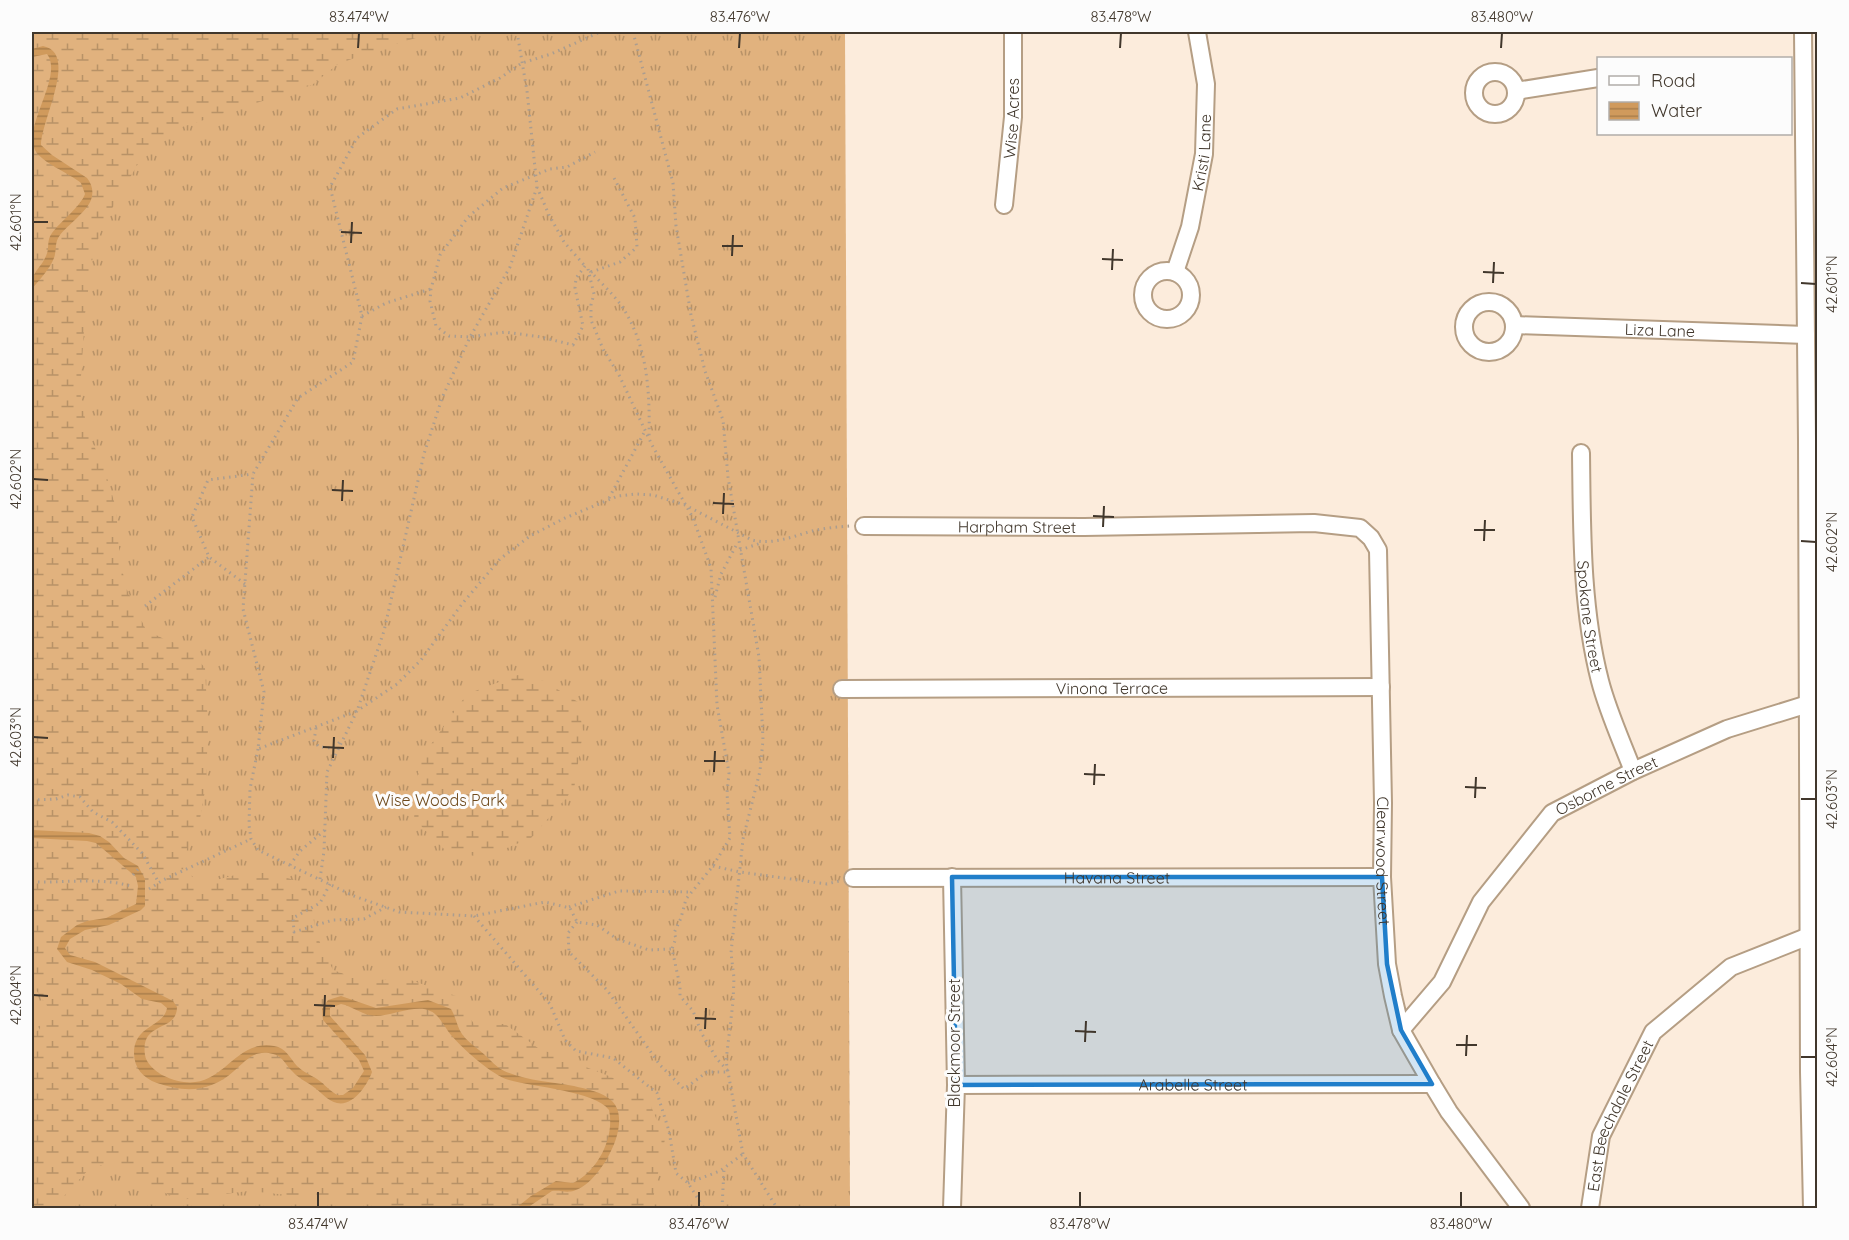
<svg xmlns="http://www.w3.org/2000/svg" width="1849" height="1240" font-family="Quicksand,sans-serif">
<style>
.grass{fill:url(#grass-tufts)}
.wetland{fill:url(#wetland-marsh)}
.water{fill:url(#water-rules)}
.lines{fill:none;stroke-linecap:round;stroke-linejoin:round}
.minor-casing{stroke:#b59e84;stroke-width:20}
.path{stroke:#ab9d8f;stroke-width:3;stroke-dasharray:1.5 4.5;stroke-linecap:butt}
.minor{stroke:#fff;stroke-width:16}
.marked{fill:#207eca;fill-opacity:0.2;stroke:#207eca;stroke-width:4.5;stroke-linejoin:round}
.ticks{fill:none;stroke:#41372c;stroke-width:2}
.labels{text-anchor:middle;stroke-width:6;stroke-linejoin:round;paint-order:stroke}
.street-label{font-size:16px;fill:#41372c;stroke:#fcfcfc}
.park-label{font-size:16px;fill:#6f4a1c;stroke:#fcfcfc}
.neatline{fill:none;stroke:#41372c;stroke-width:2}
.ticks-label{font-size:15px;text-anchor:middle;fill:#41372c}
</style>
<defs>
<pattern id="grass-tufts" width="24" height="20" patternUnits="userSpaceOnUse" patternTransform="scale(1.5)"><rect width="24" height="20" fill="#e1b27e"/><path d="M3 7l-1-3M5 7V3M7 7l1-3M15 17l-1-3M17 17v-4M19 17l1-3" fill="none" stroke="#b89267"/></pattern>
<pattern id="wetland-marsh" width="20" height="14" patternUnits="userSpaceOnUse" patternTransform="scale(1.5)"><rect width="20" height="14" fill="#e1b27e"/><path d="M1 5h8M5 5V1M11 12h8M15 12V8" fill="none" stroke="#b89267"/></pattern>
<pattern id="water-rules" width="6" height="5" patternUnits="userSpaceOnUse" patternTransform="scale(1.5)"><rect width="6" height="5" fill="#d09a5c"/><path d="M0 2.5h6" fill="none" stroke="#aa7e4c"/></pattern>
</defs>
<rect width="100%" height="100%" fill="#fcecdc"/>
<!-- grass -->
<path class="grass" d="M 32,32 L 845,32 L 850,1208 L 32,1208 Z"/>
<!-- wetland -->
<path class="wetland" d="M 32,32 L 423,32 L 416,38 L 385,47 L 338,64 L 312,85 L 179,128 L 146,150 L 103,224 L 93,255 L 85,314 L 80,392 L 88,434 L 103,464 L 116,508 L 120,561 L 127,590 L 146,630 L 166,640 L 187,647 L 205,668 L 208,728 L 206,785 L 198,830 L 187,848 L 183,869 L 201,884 L 258,869 L 304,883 L 310,897 L 316,934 L 333,970 L 366,982 L 402,977 L 456,996 L 474,1024 L 505,1024 L 538,1048 L 644,1090 L 665,1139 L 652,1204 L 654,1208 L 393,1208 L 371,1197 L 307,1197 L 248,1191 L 180,1200 L 141,1182 L 114,1162 L 90,1168 L 53,1208 L 32,1208 L 32,1033 L 39,1030 L 49,1009 L 32,984 Z
M 518,675 L 544,681 L 578,702 L 583,732 L 574,789 L 531,838 L 483,858 L 444,849 L 414,819 L 419,761 L 467,694 Z"/>
<!-- water -->
<path class="water" d="M 43,46 C 79,53 41,120 41,145 L 52,155 L 87,178 C 92,184 94,192 91,200 C 87,211 68,225 60,235 C 54,243 57,250 54,258 C 50,269 39,280 32,289 C 31,271 40,270 46,256 C 50,248 46,241 52,233 C 60,222 81,206 85,194 L 81,183 C 69,173 42,163 35,150 C 22,127 64,76 47,54 L 32,57 L 32,49 Z
M 32,830 L 89,833 L 100,836 L 109,842 L 124,858 L 138,866 L 145,879 L 145,906 L 141,910 L 109,925 L 85,930 L 70,939 L 65,948 L 70,955 L 95,962 L 173,1001 L 177,1007 C 177,1033 140,1020 145,1055 C 146,1063 155,1071 162,1075 C 222,1104 228,1038 274,1046 C 286,1048 290,1058 297,1066 C 303,1072 311,1075 317,1079 C 323,1083 328,1089 334,1093 C 338,1096 339,1095 343,1095 L 353,1088 L 364,1071 L 359,1060 L 323,1020 L 322,1009 L 328,1000 L 341,996 L 376,1008 L 428,1000 L 451,1009 C 456,1017 457,1027 462,1034 C 467,1041 473,1045 479,1050 C 486,1055 492,1063 499,1068 C 518,1080 552,1082 574,1086 C 586,1089 603,1092 612,1101 C 633,1122 603,1175 582,1187 C 569,1195 564,1190 552,1191 L 527,1208 L 516,1208 L 531,1196 L 556,1181 L 573,1183 C 598,1171 615,1137 609,1110 C 595,1091 533,1087 509,1080 C 493,1076 462,1048 451,1035 C 445,1028 439,1014 430,1011 C 417,1004 391,1016 376,1016 C 364,1016 352,1006 341,1004 L 330,1008 L 330,1016 L 365,1055 L 372,1072 C 368,1084 353,1107 337,1103 C 328,1101 322,1093 315,1088 C 308,1082 299,1079 293,1072 C 286,1066 283,1056 273,1054 C 254,1049 246,1061 234,1071 C 211,1092 185,1093 157,1083 C 143,1078 134,1068 134,1053 C 134,1025 164,1027 167,1008 L 161,1003 L 142,999 L 121,984 L 92,970 L 67,962 L 57,949 L 61,937 L 77,925 L 87,921 L 106,918 L 136,904 L 138,886 L 136,877 L 96,843 L 87,841 L 32,838 Z"/>
<g class="lines">
<!-- minor casing -->
<g class="minor-casing">
<g id="minor">
<path d="M 1803,32 L 1807,441 L 1809,1072 L 1812,1208"/>
<circle cx="1495" cy="93" r="21"/>
<path d="M 1516,91 L 1598,78"/>
<path id="s1" d="M 1004,205 L 1013,117 L 1013,32"/>
<circle cx="1167" cy="295" r="24"/>
<path id="s2" d="M 1175,272 L 1190,227 L 1204,154 L 1206,84 L 1197,32"/>
<circle cx="1489" cy="327" r="25"/>
<path id="s3" d="M 1514,325 L 1806,335"/>
<path id="s4" d="M 1581,453 C 1582,529 1581,607 1600,681 C 1608,712 1622,742 1633,771"/>
<path id="s5" d="M 864,526 L 1084,527 L 1314,523 L 1360,528 L 1371,538 L 1378,550 L 1383,803 L 1382,877 L 1387,964 L 1393,996 L 1401,1030 L 1432,1084 L 1449,1112 L 1521,1208"/>
<path id="s6" d="M 842,689 L 1381,687"/>
<path id="s7" d="M 853,878 L 1382,877"/>
<path id="s8" d="M 1401,1030 L 1442,982 L 1481,902 L 1552,813 L 1633,771 L 1727,729 L 1808,704"/>
<path id="s9" d="M 956,1085 L 1432,1084"/>
<path d="M 952,1208 L 956,1085 L 952,877"/>
<path id="s10" d="M 1590,1208 L 1601,1136 L 1653,1032 L 1731,967 L 1809,936 L 1817,939"/>
</g>
</g>
<!-- path -->
<path class="path" d="M 517,32 L 527,91 L 537,187 L 549,215 L 564,242 L 585,266
M 633,32 L 673,183 L 676,226 L 691,315 L 705,371 L 723,420 L 728,477 L 759,657 L 763,740 L 760,771 L 743,839 L 731,953 L 734,978 L 733,1002 L 726,1061 L 743,1154 L 777,1208
M 537,187 L 510,267 L 470,337 L 442,398 L 424,454 L 384,631 L 357,711 L 258,749 L 264,692 L 243,609 L 253,474 L 298,398 L 353,362 L 362,316 L 330,187 L 357,138 L 397,109 L 460,98 L 500,78 L 522,63 L 551,54 L 600,32
M 585,266 L 576,278 L 575,288 L 583,326 L 573,345 L 541,337 L 505,332 L 470,337 L 449,336 L 436,326 L 430,301 L 431,289 L 440,255 L 468,217 L 503,188 L 550,169 L 567,167 L 595,152
M 588,269 L 594,294 L 591,305 L 591,320 L 603,349 L 619,375 L 652,445 L 693,518 L 711,568 L 717,705 L 729,773 L 727,793 L 730,838 L 713,866 L 686,899 L 681,918 L 674,933 L 676,938 L 672,949 L 680,986 L 680,996 L 693,1011 L 702,1034 L 717,1059 L 729,1072
M 590,271 C 600,282 612,293 621,305 C 648,345 650,392 649,439
M 591,272 L 620,262 L 637,247 L 635,218 L 614,178
M 362,316 L 386,303 L 431,289
M 609,498 L 645,431
M 740,550 L 761,543
M 245,584 L 209,557 L 192,517 L 208,480 L 253,474
M 715,597 L 721,574 L 738,542
M 145,606 L 209,557
M 316,728 L 314,741 L 319,747 L 333,748 L 342,740
M 258,749 L 250,789 L 249,825 L 251,839 L 258,850 L 354,896 L 399,912 L 474,916 L 545,902 L 570,908 L 577,922 L 597,925 L 617,939 L 649,950 L 672,949
M 32,800 L 56,799 L 68,795 L 80,797 L 93,812 L 112,822 L 142,853 L 159,883
M 290,865 L 300,851 L 325,830
M 713,866 L 740,872 L 827,884 L 839,881
M 133,875 L 140,867
M 320,879 L 324,851 L 327,772 L 357,711 L 397,684 L 421,660 L 462,604 L 500,559 L 530,536 L 565,518 L 618,496 L 636,494 L 653,495 L 685,505 L 752,540 C 773,545 791,537 812,531 C 824,528 837,527 850,526
M 32,882 C 65,883 98,877 131,886
M 330,884 L 320,903 L 293,918 L 294,932 L 333,920 L 364,919 L 386,907
M 149,889 L 163,880 L 251,839
M 569,907 L 619,891 L 691,892
M 474,916 L 550,1004 L 565,1040 L 576,1051 L 613,1058 L 657,1093 L 669,1131 L 676,1173 L 688,1183 L 704,1208
M 577,922 L 568,933 L 569,952 L 607,990 L 660,1065 L 684,1089 L 707,1072 L 727,1072
M 688,1183 L 720,1171 L 743,1154
M 722,1208 L 724,1169"/>
<!-- minor -->
<use href="#minor" class="minor"/>
</g>
<!-- marked area -->
<path class="marked" d="M 952,877 L 1382,877 L 1387,964 L 1401,1030 L 1432,1084 L 956,1085 Z"/>
<!-- ticks -->
<path class="ticks" d="M 358,48 L 359,33M 739,48 L 740,33M 1120,48 L 1121,33M 1501,48 L 1502,33M 33,222 L 48,222M 341,232 L 362,233M 351,243 L 352,222M 722,246 L 743,246M 732,256 L 733,235M 1102,259 L 1123,260M 1112,270 L 1113,249M 1483,272 L 1504,273M 1493,283 L 1494,262M 1801,283 L 1816,284M 33,479 L 48,480M 332,490 L 353,491M 342,501 L 343,480M 713,503 L 734,504M 723,514 L 724,493M 1093,516 L 1114,517M 1103,527 L 1104,506M 1474,530 L 1495,530M 1484,541 L 1485,520M 1801,541 L 1816,542M 33,737 L 48,738M 323,747 L 344,748M 333,758 L 334,737M 704,761 L 725,761M 714,772 L 715,751M 1084,774 L 1105,775M 1094,785 L 1095,764M 1465,787 L 1486,788M 1475,798 L 1476,777M 1801,799 L 1816,799M 33,995 L 48,996M 314,1005 L 335,1006M 324,1016 L 325,995M 695,1018 L 716,1019M 705,1029 L 706,1008M 1075,1031 L 1096,1032M 1085,1042 L 1086,1021M 1456,1045 L 1477,1045M 1466,1056 L 1467,1035M 1801,1057 L 1816,1057M 318,1207 L 318,1192M 699,1207 L 699,1192M 1080,1207 L 1080,1192M 1461,1207 L 1461,1192"/>
<g class="labels">
<!-- street labels -->
<g class="street-label">
<text dy="6" stroke="none"><textPath href="#s1" startOffset="87">Wise Acres</textPath></text>
<text dy="6" stroke="none"><textPath href="#s2" startOffset="123">Kristi Lane</textPath></text>
<text dy="6" stroke="none"><textPath href="#s3" startOffset="146">Liza Lane</textPath></text>
<text dy="6" stroke="none"><textPath href="#s5" startOffset="153">Harpham Street</textPath></text>
<text dy="6" stroke="none"><textPath href="#s4" startOffset="164">Spokane Street</textPath></text>
<text dy="6" stroke="none"><textPath href="#s6" startOffset="270">Vinona Terrace</textPath></text>
<text dy="6" stroke="none"><textPath href="#s8" startOffset="327">Osborne Street</textPath></text>
<text dy="6" stroke="none"><textPath href="#s5" startOffset="836">Clearwood Street</textPath></text>
<text dy="6" stroke="none"><textPath href="#s7" startOffset="264">Havana Street</textPath></text>
<text transform="translate(954 1043) rotate(-90)" y="6">Blackmoor Street</text>
<text dy="6" stroke="none"><textPath href="#s9" startOffset="237">Arabelle Street</textPath></text>
<text dy="6" stroke="none"><textPath href="#s10" startOffset="98">East Beechdale Street</textPath></text>
</g>
<!-- park labels -->
<g class="park-label">
<text x="440" y="806">Wise Woods Park</text>
</g>
</g>
<!-- border -->
<rect width="1849" height="1240" fill="none" stroke="#fcfcfc" stroke-width="66"/>
<!-- legend -->
<rect x="1597" y="57" width="195" height="78" fill="#fcfcfc" stroke="#b1ada9" stroke-width="1.5"/>
<rect x="1609" y="76" width="30" height="9" fill="#ffffff" stroke="#b1ada9" stroke-width="1.5"/>
<text x="1651" y="87" font-size="18" fill="#41372c">Road</text>
<rect x="1609" y="102" width="30" height="18" fill="url(#water-rules)" stroke="#b1ada9" stroke-width="1.5"/>
<text x="1651" y="117" font-size="18" fill="#41372c">Water</text>
<rect x="33" y="33" width="1783" height="1174" class="neatline"/>
<g class="ticks-label">
<text x="359" y="22">83.474°W</text>
<text x="740" y="22">83.476°W</text>
<text x="1121" y="22">83.478°W</text>
<text x="1502" y="22">83.480°W</text>
<text transform="translate(16 222) rotate(-90)" y="5">42.601°N</text>
<text transform="translate(1832 284) rotate(-90)" y="5">42.601°N</text>
<text transform="translate(16 479) rotate(-90)" y="5">42.602°N</text>
<text transform="translate(1832 542) rotate(-90)" y="5">42.602°N</text>
<text transform="translate(16 737) rotate(-90)" y="5">42.603°N</text>
<text transform="translate(1832 799) rotate(-90)" y="5">42.603°N</text>
<text transform="translate(16 995) rotate(-90)" y="5">42.604°N</text>
<text transform="translate(1832 1057) rotate(-90)" y="5">42.604°N</text>
<text x="318" y="1229">83.474°W</text>
<text x="699" y="1229">83.476°W</text>
<text x="1080" y="1229">83.478°W</text>
<text x="1461" y="1229">83.480°W</text>
</g>
</svg>
